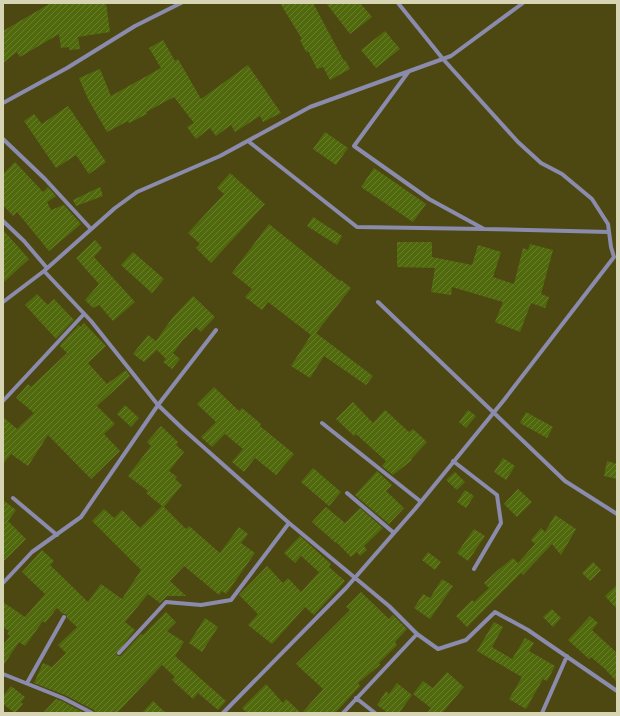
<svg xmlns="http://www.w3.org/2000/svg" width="620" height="716" font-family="'PT Sans Narrow',sans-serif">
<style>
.building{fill:url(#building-hatch)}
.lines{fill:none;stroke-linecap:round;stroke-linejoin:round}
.street{stroke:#8b8bae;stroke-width:4}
</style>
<defs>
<pattern id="building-hatch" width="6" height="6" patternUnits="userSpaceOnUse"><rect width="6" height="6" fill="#51690d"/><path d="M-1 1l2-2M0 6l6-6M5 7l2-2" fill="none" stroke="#697e2e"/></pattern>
</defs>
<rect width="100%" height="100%" fill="#4d4812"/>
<!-- building -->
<path class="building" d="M 51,3 L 106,3 L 110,32 L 78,37 L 80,49 L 69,50 L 69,47 L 61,48 L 59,34 L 20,57 L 17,52 L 3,63 L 3,31 Z
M 280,3 L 313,3 L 344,61 L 345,60 L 350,69 L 330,80 L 323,67 L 317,69 L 308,51 L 306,52 L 300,40 L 302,39 Z
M 326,3 L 360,3 L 372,17 L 350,34 Z
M 385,31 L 400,49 L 376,68 L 361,50 Z
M 163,40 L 175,61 L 178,59 L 201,99 L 248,65 L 281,113 L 263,122 L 260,116 L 235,132 L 231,125 L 216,136 L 210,128 L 196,139 L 187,127 L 194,123 L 174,97 L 146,112 L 147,114 L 129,123 L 128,121 L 107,132 L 88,99 L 79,78 L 100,69 L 111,96 L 161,68 L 149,48 Z
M 68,106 L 106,162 L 89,174 L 76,155 L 56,168 L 24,121 L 34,114 L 42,124 Z
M 325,132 L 348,148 L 336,165 L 313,149 Z
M 15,162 L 43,192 L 48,187 L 56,196 L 47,202 L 51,210 L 64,205 L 81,224 L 49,251 L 17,212 L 13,216 L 3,205 L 3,174 Z
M 374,168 L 426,204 L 413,222 L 361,187 Z
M 230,173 L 265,204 L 211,263 L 196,248 L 200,244 L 188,233 L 224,194 L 217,188 Z
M 100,187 L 103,196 L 76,206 L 73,200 Z
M 313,217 L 342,236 L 337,245 L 307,226 Z
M 269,224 L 340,281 L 341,280 L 351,288 L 316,333 L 373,376 L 366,385 L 324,356 L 310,378 L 291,366 L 311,335 L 268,302 L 262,310 L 245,297 L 252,289 L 232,273 Z
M 3,230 L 29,259 L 3,283 Z
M 95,240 L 102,248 L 94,257 L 135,302 L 113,321 L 99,305 L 93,308 L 85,300 L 99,284 L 76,258 Z
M 397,242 L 432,242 L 432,257 L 472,265 L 478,245 L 501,252 L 493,277 L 514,284 L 523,248 L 528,250 L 530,244 L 553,250 L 541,294 L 549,297 L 545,308 L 531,303 L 520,332 L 495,322 L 503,302 L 452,287 L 451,295 L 431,292 L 435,268 L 397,267 Z
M 133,252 L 164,279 L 152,293 L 121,265 Z
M 37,294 L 48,305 L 54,299 L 74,320 L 56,339 L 25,305 Z
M 193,296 L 215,317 L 201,332 L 196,327 L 183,340 L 173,353 L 180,359 L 172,369 L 163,362 L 166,359 L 157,350 L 144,362 L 133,354 L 148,335 L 156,341 L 173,317 Z
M 84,323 L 106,346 L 88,363 L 107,384 L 126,370 L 130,376 L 97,406 L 115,424 L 104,434 L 120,451 L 91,479 L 48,435 L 28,466 L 11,454 L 3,464 L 3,417 L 17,429 L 34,413 L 16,398 L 28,384 L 31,387 L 67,353 L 60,346 L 61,344 L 79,325 L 81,327 Z
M 214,387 L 239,411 L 242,408 L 261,424 L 260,426 L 294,454 L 276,475 L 255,458 L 244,472 L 232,462 L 243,449 L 225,434 L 212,447 L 201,437 L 216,422 L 197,404 Z
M 353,402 L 373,423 L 385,410 L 409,432 L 413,429 L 427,442 L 411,459 L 412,460 L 393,475 L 382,466 L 386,461 L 356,434 L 354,436 L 336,419 Z
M 125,405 L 139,418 L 131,427 L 117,414 Z
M 468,410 L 476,416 L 466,428 L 459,422 Z
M 526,412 L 553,427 L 547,438 L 520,423 Z
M 161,426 L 178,442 L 176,445 L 184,452 L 169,471 L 177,477 L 175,479 L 182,485 L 164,507 L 186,529 L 189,526 L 220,553 L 239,527 L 248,534 L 241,543 L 255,553 L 226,594 L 222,591 L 219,595 L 184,566 L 170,581 L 186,596 L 167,596 L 160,603 L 148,594 L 125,622 L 135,630 L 116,654 L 118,656 L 121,656 L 141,634 L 143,635 L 166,612 L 176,622 L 167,631 L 184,642 L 175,656 L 226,701 L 218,710 L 198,693 L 193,699 L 172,680 L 175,677 L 162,665 L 117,713 L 95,713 L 94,710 L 65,695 L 34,683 L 43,663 L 52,667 L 66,653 L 58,645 L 77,627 L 67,618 L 66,614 L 63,614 L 57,608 L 45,623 L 43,621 L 25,646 L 19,642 L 3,666 L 3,645 L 10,636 L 7,634 L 9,631 L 3,627 L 3,602 L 25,617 L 45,594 L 22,572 L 42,550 L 54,561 L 50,565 L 88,602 L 101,584 L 122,599 L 141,570 L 92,521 L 104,509 L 114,518 L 122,510 L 140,528 L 162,506 L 146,493 L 148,491 L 128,476 L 151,446 L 147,442 Z
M 503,458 L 515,466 L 506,480 L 494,472 Z
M 607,461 L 617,464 L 617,479 L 604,476 Z
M 313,468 L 341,492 L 329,506 L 301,482 Z
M 377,471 L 392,485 L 386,491 L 404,508 L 389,524 L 355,495 Z
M 455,472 L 465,482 L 457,490 L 446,480 Z
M 518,489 L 532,502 L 517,517 L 504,504 Z
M 465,490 L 474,496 L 466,508 L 457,502 Z
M 3,500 L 16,510 L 8,521 L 26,539 L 3,562 Z
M 326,507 L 345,523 L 360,508 L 383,528 L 364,546 L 367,550 L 360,556 L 357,552 L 351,557 L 336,542 L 336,543 L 312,522 Z
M 555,515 L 576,529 L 561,555 L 552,544 L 523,575 L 521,573 L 467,627 L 456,616 L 472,600 L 474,602 L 489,588 L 484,583 L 498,570 L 513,558 L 518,563 L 535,544 L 531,540 L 541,528 L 545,532 Z
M 474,529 L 485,536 L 468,561 L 457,553 Z
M 300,536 L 331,564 L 329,567 L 345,581 L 314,615 L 305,607 L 272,644 L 248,625 L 258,614 L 239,595 L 267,566 L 283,583 L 288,578 L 301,592 L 319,572 L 301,556 L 295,563 L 284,553 Z
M 428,552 L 441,562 L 435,570 L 422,560 Z
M 593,562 L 601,570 L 590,581 L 582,573 Z
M 442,579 L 453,586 L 430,619 L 414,608 L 423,594 L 430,598 Z
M 617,585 L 617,609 L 605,596 Z
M 361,592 L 389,619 L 393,615 L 407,629 L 395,642 L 397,645 L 379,663 L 380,665 L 358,683 L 360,686 L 335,713 L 302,713 L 323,689 L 296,664 L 350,610 L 346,607 Z
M 552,609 L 561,618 L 553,627 L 543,617 Z
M 590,616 L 598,623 L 592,630 L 617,653 L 617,682 L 605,669 L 591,657 L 589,659 L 568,640 Z
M 205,618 L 218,627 L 202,652 L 189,643 Z
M 494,622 L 503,627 L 492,647 L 512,659 L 525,638 L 534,643 L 529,651 L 555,666 L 547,681 L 543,679 L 526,709 L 509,699 L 522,677 L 477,651 Z
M 447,672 L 464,687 L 442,713 L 427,713 L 431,708 L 413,694 L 423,681 L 433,688 Z
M 397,683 L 412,695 L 399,713 L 388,713 L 377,705 L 386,691 L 389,694 Z
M 266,684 L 283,703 L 286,699 L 301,713 L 247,713 L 242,708 Z
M 11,686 L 25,697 L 21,702 L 23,704 L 15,713 L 3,704 L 3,696 Z
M 56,699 L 62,701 L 84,713 L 43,713 Z
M 153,701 L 166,713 L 142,713 Z"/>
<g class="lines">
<!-- street -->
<path class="street" d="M 409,71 L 354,146 L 429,199 L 484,229 L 609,232
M 3,103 L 67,68 L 135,26 L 181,3
M 3,139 L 45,179 L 91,229
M 248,141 L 357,227 L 483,229
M 3,221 L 24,241 L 47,268
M 44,271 L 91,321 L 158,405 L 183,429 L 289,523 L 389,606 L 417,634 L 438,649 L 466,640 L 495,612 L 528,630 L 617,691
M 3,302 L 44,271 L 115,208 L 137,192 L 220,156 L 310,107 L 451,56 L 523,3
M 378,302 L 565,481 L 617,514
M 3,401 L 84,314
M 322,423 L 420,501
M 453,461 L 497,495 L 501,523 L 474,569
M 347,493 L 394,533
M 13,498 L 57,535
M 3,583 L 32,552 L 81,517 L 158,405 L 216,330
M 119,653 L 166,602 L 201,605 L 231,600 L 289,523
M 3,674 L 63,698 L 92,713
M 27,683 L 64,617
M 356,698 L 375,713
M 223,713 L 346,588 L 415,509 L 504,400 L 614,257 L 611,247 L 608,224 L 592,199 L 562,174 L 541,163 L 518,142 L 443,59 L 398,3
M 343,713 L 417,634
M 542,713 L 567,656"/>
</g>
<!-- border -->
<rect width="620" height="716" fill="none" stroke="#d6d4b2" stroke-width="8"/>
</svg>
